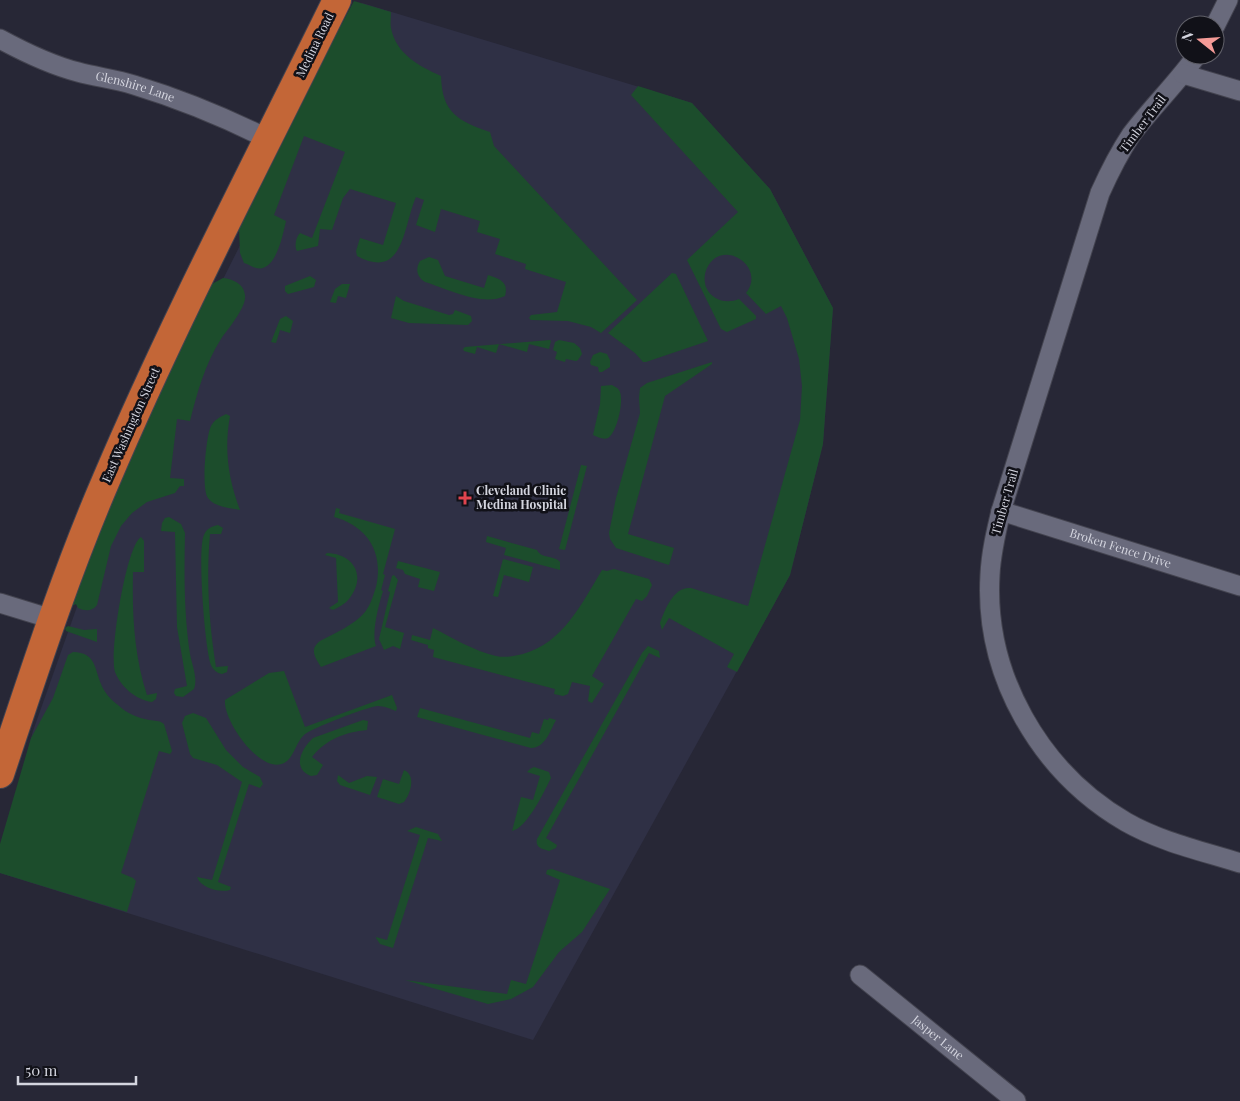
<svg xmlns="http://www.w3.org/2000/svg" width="1240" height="1101" font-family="'Playfair Display',serif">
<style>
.built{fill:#2f3045}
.green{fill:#1c4d2c}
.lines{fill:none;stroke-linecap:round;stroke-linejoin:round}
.minor-casing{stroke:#43434f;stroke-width:21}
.highway-casing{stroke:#43434f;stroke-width:30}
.minor{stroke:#696a7c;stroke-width:19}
.highway{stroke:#c36637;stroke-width:28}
.health-dot{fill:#e0444e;stroke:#111118;stroke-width:2}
.labels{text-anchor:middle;stroke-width:5;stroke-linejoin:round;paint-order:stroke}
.street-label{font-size:12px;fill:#d4d5df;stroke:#111118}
.poi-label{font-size:12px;font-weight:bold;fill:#d4d5df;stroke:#111118;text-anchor:start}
</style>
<rect width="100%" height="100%" fill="#272736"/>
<!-- built -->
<path class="built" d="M 362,3 L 692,103 L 770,189 L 833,308 L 823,444 L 790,575 L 533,1040 L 0,873 L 0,854 L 33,731 L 96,553 L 210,305 Z"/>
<!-- green -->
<path class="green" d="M 354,1 L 391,12 C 391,17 390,23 391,28 C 396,54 419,66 441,76 C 442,113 458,121 490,132 L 494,146 L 637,300 L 601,333 L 591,327 L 568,321 L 531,320 L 529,318 L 531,315 L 557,312 L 566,282 L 525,269 L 526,264 L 495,254 L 500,239 L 477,232 L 480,221 L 441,209 L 435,232 L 416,225 L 424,200 L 416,197 C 403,227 404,281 357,256 L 356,251 L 360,238 L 383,245 L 396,203 L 350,189 L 343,198 L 332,230 L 320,229 L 318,246 L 297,251 C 294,246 296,237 300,233 L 312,238 L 345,152 L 304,136 L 274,215 L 286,221 C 283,234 276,273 256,268 C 252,267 248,264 244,263 L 240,253 L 239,229 L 333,40 Z
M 638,86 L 692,103 L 770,189 L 833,308 L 823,444 L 790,575 L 737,672 L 727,667 L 734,654 L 669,618 L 662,630 L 660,623 C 665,609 674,586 691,588 L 748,606 L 800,420 L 802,386 L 799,359 L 787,318 L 781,306 L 766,314 L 746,293 C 767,267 722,237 707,268 C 704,274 704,281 706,287 C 712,301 727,304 739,299 L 756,316 L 756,319 L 727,332 L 721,329 L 687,260 L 738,212 L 631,95 Z
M 429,257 L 438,260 L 445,276 L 484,288 L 488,275 C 500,279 509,282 505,296 C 482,307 448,289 425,282 C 417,277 415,269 420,261 Z
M 672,273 L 676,274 L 708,341 L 646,362 L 643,362 L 635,353 L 608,333 Z
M 310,276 L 316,280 L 314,287 L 288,294 L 285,291 L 285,286 Z
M 223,278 C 233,279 244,284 245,295 C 247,307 228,329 221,339 C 205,364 197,393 190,421 L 177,419 L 170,478 L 184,479 L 184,486 L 180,486 L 175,493 L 147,502 L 132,513 L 121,526 L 111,546 L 97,605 C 92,612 85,611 78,608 L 76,604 L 72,606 L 71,602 L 119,476 L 210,285 Z
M 342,284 L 350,284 L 346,298 L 338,296 L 336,303 L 330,302 L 335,289 Z
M 396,296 L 404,301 L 449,315 L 453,314 L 455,310 L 471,316 L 472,321 L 468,325 L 409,323 L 391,318 Z
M 286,316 L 293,321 L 290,333 L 280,330 L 276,343 L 271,342 L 280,319 Z
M 550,340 L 551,341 L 549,349 L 529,344 L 527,352 L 499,344 L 496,353 L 477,347 L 475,354 L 464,351 L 463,349 L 465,347 Z
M 559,340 L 574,343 L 580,348 L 582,354 L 578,360 L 576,361 L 566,359 L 565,362 L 555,359 L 557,352 L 553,350 L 555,342 Z
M 600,352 L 607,354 L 610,360 L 610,367 L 602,372 L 599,372 L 598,367 L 591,365 L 590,362 L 593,355 Z
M 712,362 L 712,364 L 665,396 L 628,534 L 674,548 L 669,565 L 616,548 L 610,539 L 609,533 L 616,498 L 640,413 L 639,398 L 640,388 L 647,383 Z
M 612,385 C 615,387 617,387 619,390 C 625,398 617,433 608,438 C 603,440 598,437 593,435 L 600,404 L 601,386 Z
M 226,414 L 230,416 C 224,449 228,478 240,510 C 231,508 214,507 208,498 C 201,489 206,436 211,426 C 214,420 220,417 226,414 Z
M 581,465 L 587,466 L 565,550 L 559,549 Z
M 336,508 L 340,509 L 339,513 L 395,529 L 383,574 L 385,575 L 381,590 L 383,591 C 379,604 371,633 376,646 L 321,667 C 315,657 309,649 320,641 C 335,633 354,625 365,612 C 371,604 373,596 376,587 C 384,552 367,526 334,517 Z
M 169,517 L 181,524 L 185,533 C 184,574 184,614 190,654 C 192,665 198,678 194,689 L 183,697 L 176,696 L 174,693 L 175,689 L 187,686 L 177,627 L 175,532 L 161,531 L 162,523 L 165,518 Z
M 218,525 L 223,528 L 221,534 L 210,534 C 206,580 209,623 216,667 L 228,666 L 227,672 L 222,674 C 217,673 213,670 211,665 C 205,650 197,549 204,535 C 206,529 212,526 218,525 Z
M 487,536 L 537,550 C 541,559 554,555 560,562 L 560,570 L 504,555 L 506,548 L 486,542 Z
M 141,537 L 144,541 L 144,572 L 133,572 C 132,614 134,655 147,695 L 157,693 L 156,699 L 152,702 C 136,700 121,687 115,672 C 109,654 126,546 141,537 Z
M 327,553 C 354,554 367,576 349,599 C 345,604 339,607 333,610 L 329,608 L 338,602 L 336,558 L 325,555 Z
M 503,559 L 533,567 L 529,582 L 504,575 L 498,597 L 493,596 Z
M 398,561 L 440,572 L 434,591 L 418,587 L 420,579 L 405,574 L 403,570 L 396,568 Z
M 614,569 L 649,579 L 652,585 L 647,596 L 642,601 L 636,599 L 592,676 L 604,684 L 592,703 L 588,701 L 590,686 L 572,682 L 568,694 L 563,696 L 554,694 L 555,689 L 433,657 L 434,650 L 428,648 L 428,645 L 411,640 L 412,635 L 430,640 L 433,628 C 453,638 474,651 496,656 C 505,658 515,656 523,654 C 563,643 582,603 602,570 L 607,571 Z
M 394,575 L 398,580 L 385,627 L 404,633 L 400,649 L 393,646 L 384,650 L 379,639 L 390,592 L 388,591 L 392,576 Z
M 68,626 L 84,630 L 97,629 L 97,642 L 66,631 L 65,628 Z
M 648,646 L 659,651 L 660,658 L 649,653 L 546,838 L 557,845 L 556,848 L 549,851 C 542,849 535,848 537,839 L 642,653 Z
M 73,652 C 96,653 94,667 101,684 C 104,692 111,700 118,705 C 126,713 138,718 149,720 C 155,721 159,720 164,724 L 172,751 L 170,754 L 159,751 L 121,873 L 133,878 L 136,881 L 127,912 L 0,873 L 0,844 L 31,738 L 53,698 L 68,655 Z
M 284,671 L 305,727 L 392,695 L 397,708 L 396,711 C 391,709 384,706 378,706 C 369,706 310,729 304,735 C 296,742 294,758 284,763 C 261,775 223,721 225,700 L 269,673 Z
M 420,708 L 530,738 L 532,732 L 539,734 L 544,719 L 548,720 L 549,718 L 556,720 C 550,731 545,748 531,748 L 417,717 Z
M 193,713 L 206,718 L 226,750 L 243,767 L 260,777 L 263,784 L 260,788 L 249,784 L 218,882 L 231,887 L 230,890 C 219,893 201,888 197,877 L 212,880 L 242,782 L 217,765 L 193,758 L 190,754 L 182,723 L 185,716 Z
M 363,720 L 368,721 L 367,730 C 346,732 326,739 312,757 L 323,765 L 317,775 L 311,776 C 291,768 302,748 313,738 Z
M 534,767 L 549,772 L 551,778 C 544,792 527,828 512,831 L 521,797 L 533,800 L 540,776 L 527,772 L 530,769 Z
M 404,770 C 416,775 411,793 404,802 L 399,804 L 377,797 L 383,779 L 399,784 Z
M 338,775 L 349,783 L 367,776 L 377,777 L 370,795 L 340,785 L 337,781 Z
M 416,827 L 438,834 L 442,841 L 428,838 L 393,948 L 380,944 L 376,938 L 376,937 L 387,940 L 420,835 L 407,831 Z
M 552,869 L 610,889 L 582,932 L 559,952 L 533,987 L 511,999 L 488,1004 L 405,980 L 507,994 L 511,980 L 526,984 L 560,880 L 546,874 L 547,870 Z"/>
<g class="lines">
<!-- minor casing -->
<g class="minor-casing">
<g id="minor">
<path d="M 1215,26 L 1228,0"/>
<path id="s1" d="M 0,39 C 24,52 51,65 78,72 C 96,77 115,79 134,85 C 180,99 224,117 268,139"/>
<path d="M 1197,55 C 1177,83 1152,107 1131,135 C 1119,153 1109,173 1100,193 L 1001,511 C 996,532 991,553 990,575 C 984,675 1040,772 1126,822 C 1161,842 1202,851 1240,863"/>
<path d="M 1183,74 L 1240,91"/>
<path id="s2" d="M 1001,511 L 1240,586"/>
<path d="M 0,603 L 52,619"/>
<path id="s3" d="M 860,975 L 1016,1101"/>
</g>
</g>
<!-- highway casing -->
<g class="highway-casing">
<path id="highway" d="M 0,774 C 33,675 65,575 107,478 C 176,316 259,159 337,0"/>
</g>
<!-- minor -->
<use href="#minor" class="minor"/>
<!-- highway -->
<use href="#highway" class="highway"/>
</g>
<!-- markers -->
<path class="health-dot" d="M462.5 490.5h5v5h5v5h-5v5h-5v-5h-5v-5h5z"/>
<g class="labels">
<!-- street labels -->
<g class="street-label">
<text transform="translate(315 45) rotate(-64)" y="4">Medina Road</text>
<text dy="4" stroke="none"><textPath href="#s1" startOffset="144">Glenshire Lane</textPath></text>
<text transform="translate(1143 124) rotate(-53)" y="4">Timber Trail</text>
<text transform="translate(131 425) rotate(-66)" y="4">East Washington Street</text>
<text transform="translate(1005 502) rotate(-74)" y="4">Timber Trail</text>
<text dy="4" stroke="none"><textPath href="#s2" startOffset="125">Broken Fence Drive</textPath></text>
<text dy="4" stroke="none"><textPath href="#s3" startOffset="100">Jasper Lane</textPath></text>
</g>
<!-- poi labels -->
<g class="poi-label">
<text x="476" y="495">Cleveland Clinic<tspan x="476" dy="14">Medina Hospital</tspan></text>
</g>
</g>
<!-- north arrow -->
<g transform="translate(1200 40) rotate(287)"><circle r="24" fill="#111118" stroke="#5f5f68"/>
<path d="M0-4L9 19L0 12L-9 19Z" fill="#f59b97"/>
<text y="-8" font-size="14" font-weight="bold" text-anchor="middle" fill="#d4d5df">N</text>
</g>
<!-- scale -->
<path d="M18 1076v8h118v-8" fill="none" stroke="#d4d5df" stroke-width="2.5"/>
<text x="25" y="1076" font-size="15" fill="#d4d5df" stroke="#111118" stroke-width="4" paint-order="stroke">50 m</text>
</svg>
